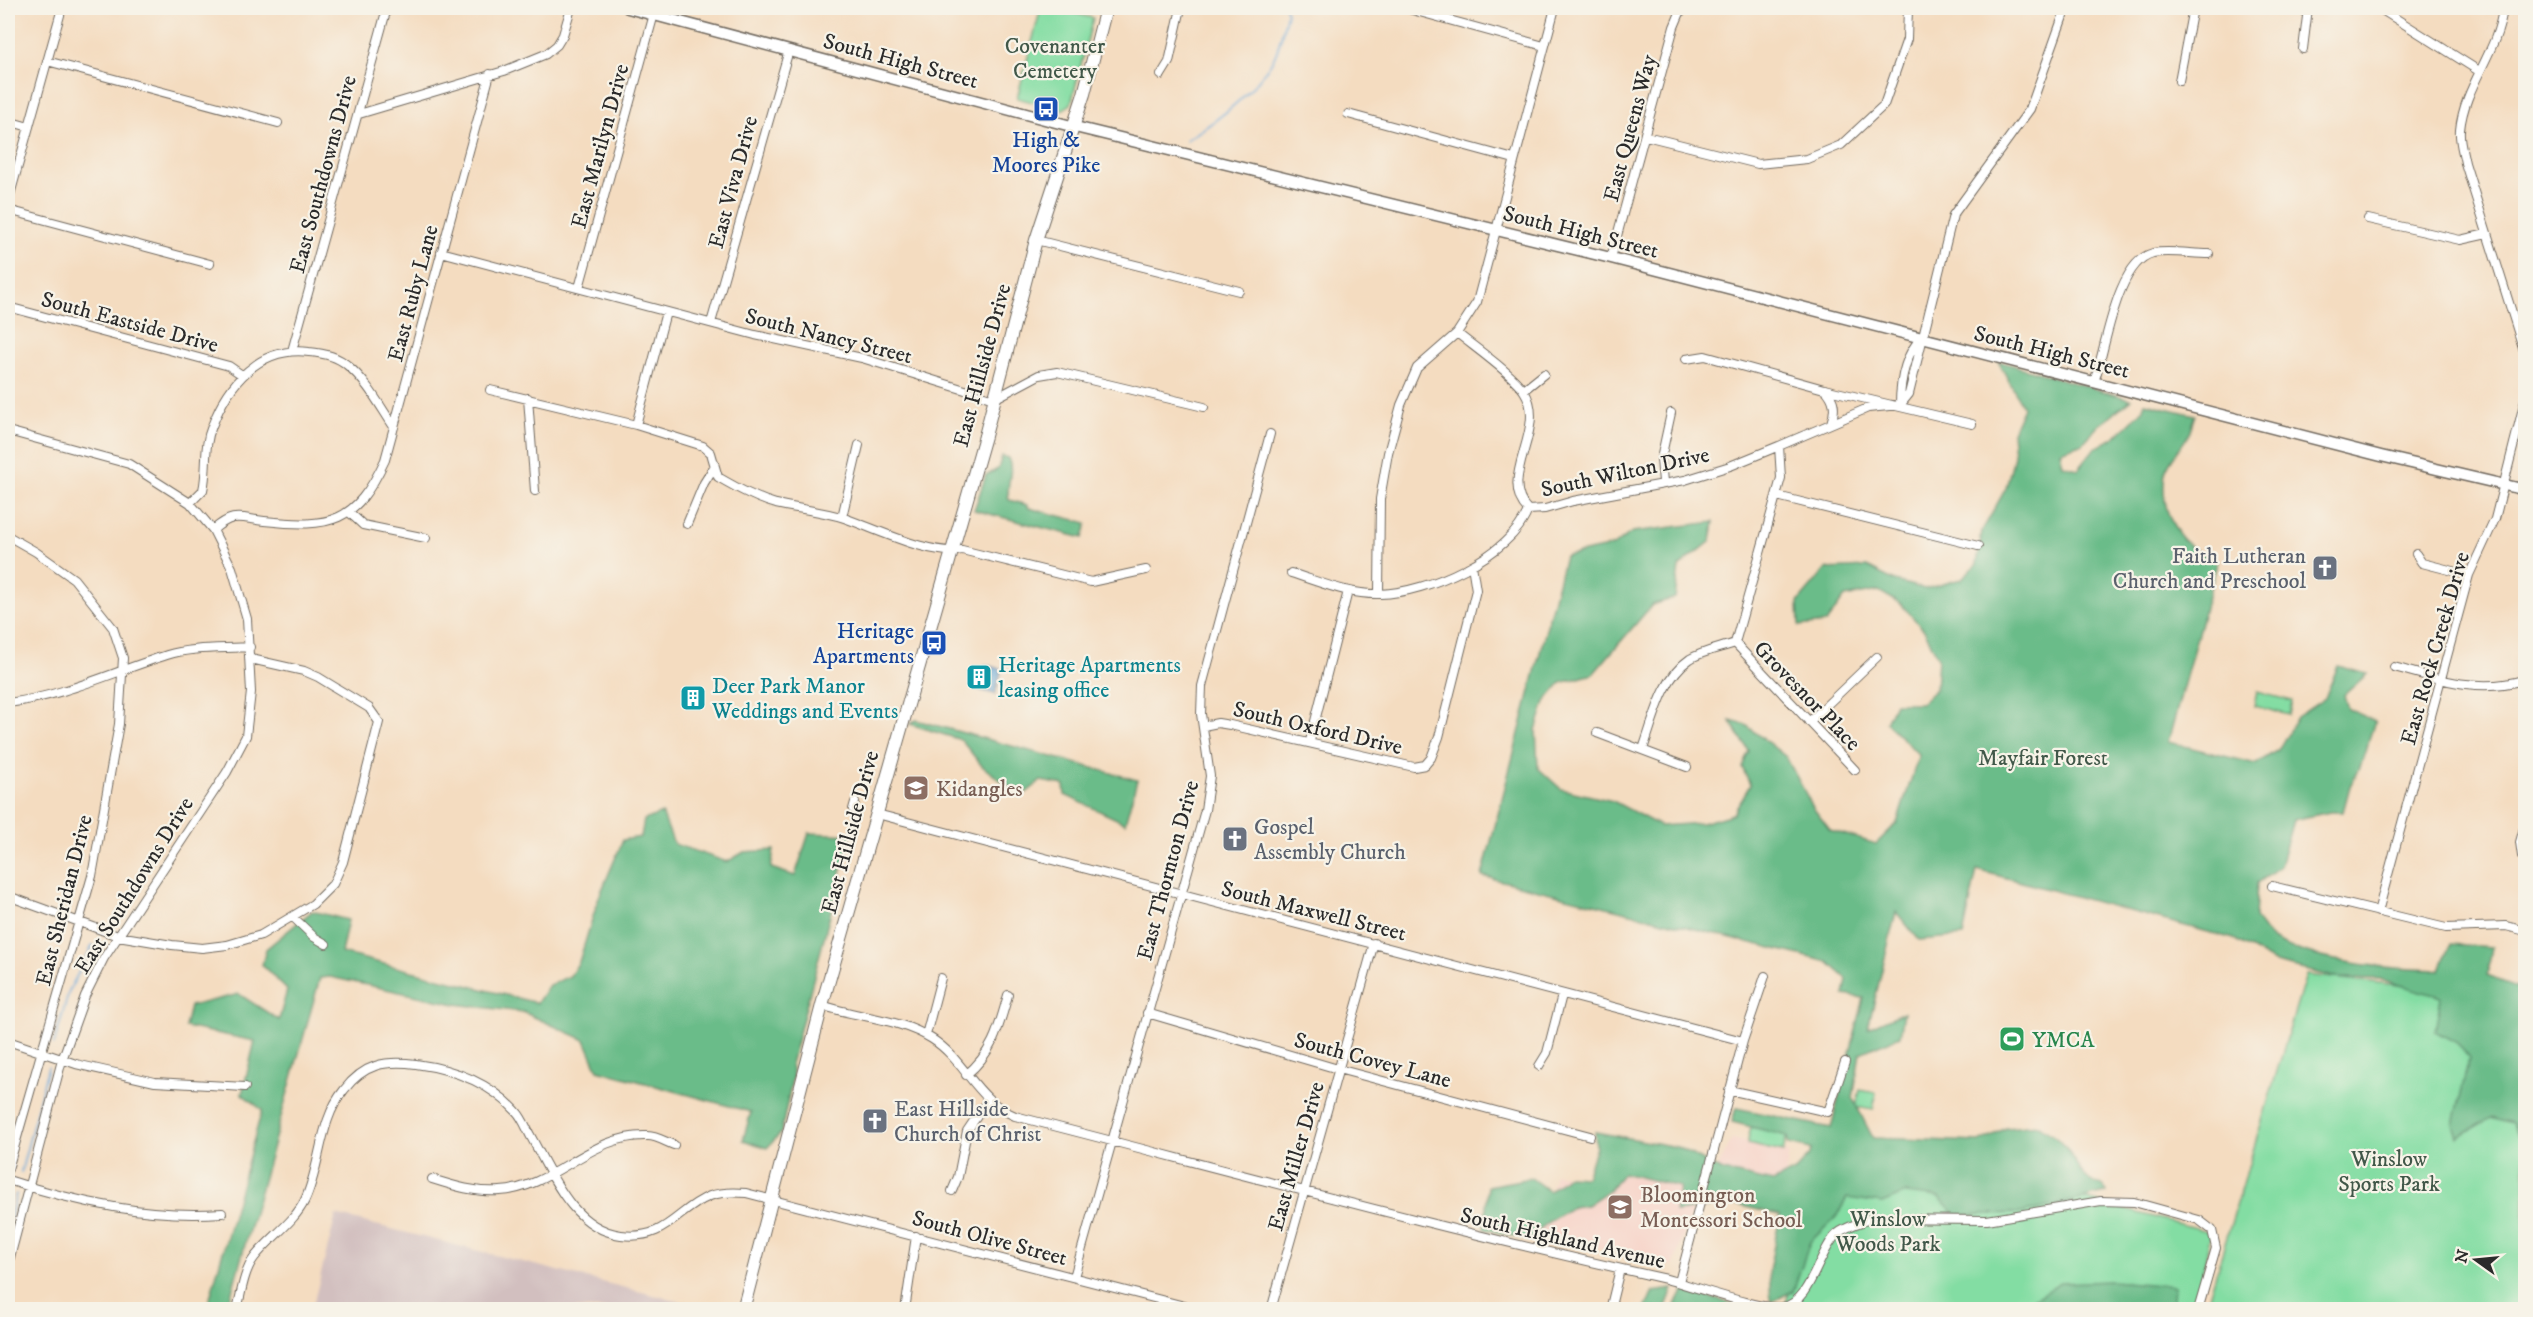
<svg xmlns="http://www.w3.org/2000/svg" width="2533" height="1317" font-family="'IM FELL DW Pica',serif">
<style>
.built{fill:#f7d1c6}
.industrial{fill:#d2bfbf}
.green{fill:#83dda3;stroke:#578467;stroke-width:1.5}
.forest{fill:#6abc89;stroke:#4a745a;stroke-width:1.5}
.water{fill:#61a2d4;stroke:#466680;stroke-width:1.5}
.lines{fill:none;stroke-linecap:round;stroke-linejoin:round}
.stream{stroke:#61a2d4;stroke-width:2}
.minor-casing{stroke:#71695f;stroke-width:10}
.tertiary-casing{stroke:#71695f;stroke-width:13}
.secondary-casing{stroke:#71695f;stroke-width:14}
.minor{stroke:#fff;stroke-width:8}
.tertiary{stroke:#fff;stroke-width:10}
.secondary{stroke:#fff;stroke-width:12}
.labels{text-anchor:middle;stroke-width:4.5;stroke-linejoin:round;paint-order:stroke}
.park-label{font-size:22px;fill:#415849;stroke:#f7f3e8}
.street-label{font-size:22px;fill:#2b2b2b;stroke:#f7f3e8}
.transit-label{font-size:22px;fill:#164399;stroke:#f7f3e8}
.worship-label{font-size:22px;fill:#5b616d;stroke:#f7f3e8;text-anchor:start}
.culture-label{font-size:22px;fill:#0d838f;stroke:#f7f3e8;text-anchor:start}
.education-label{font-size:22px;fill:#785e54;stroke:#f7f3e8;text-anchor:start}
.leisure-label{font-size:22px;fill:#27864d;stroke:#f7f3e8;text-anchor:start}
</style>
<rect width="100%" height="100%" fill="#f7f3e8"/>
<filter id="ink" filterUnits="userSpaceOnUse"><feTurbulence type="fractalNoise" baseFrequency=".0167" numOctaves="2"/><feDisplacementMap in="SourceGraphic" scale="12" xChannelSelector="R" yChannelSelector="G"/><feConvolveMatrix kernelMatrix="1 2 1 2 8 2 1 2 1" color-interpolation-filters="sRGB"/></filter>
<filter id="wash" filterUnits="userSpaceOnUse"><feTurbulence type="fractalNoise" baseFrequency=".008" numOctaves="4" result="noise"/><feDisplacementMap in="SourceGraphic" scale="24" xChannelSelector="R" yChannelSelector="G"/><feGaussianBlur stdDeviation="1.35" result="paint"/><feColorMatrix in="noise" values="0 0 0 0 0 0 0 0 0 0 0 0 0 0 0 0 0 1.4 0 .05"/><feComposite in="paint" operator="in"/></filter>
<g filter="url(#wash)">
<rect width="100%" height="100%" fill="#f4dcc0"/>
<!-- built -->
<path class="built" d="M 1732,1139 L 1789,1152 L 1785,1181 L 1763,1185 L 1704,1177 L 1673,1266 L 1540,1233 L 1555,1174 L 1591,1181 L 1597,1160 L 1718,1168 Z"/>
<!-- industrial -->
<path class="industrial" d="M 336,1215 L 709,1309 L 312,1309 Z"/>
<!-- green -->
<path class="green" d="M 1041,8 L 1053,8 L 1093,18 L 1071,104 L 1062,110 L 1017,98 Z
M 2257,692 L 2292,701 L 2289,715 L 2254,706 Z
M 2306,975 L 2482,994 L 2525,1007 L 2525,1309 L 2205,1310 Z
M 1860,1090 L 1876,1093 L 1873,1110 L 1856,1107 Z
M 1751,1127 L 1787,1135 L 1783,1152 L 1747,1144 Z
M 1831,1133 L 2211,1232 L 2195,1309 L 1784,1310 Z"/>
<!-- forest -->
<path class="forest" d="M 1998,361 L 2131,399 L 2098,426 L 2083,443 L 2060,451 L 2063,465 L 2078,469 L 2094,449 L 2115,437 L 2142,411 L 2145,403 L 2195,415 C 2192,422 2191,430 2187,437 C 2181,448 2168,461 2165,473 C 2159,512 2179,550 2218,560 L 2168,742 L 2256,764 L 2278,750 L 2297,717 L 2325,698 L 2338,666 L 2367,674 L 2344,695 L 2348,709 L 2375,721 L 2360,767 L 2350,786 L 2343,812 L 2330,812 L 2293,820 L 2280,866 L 2257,883 L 2255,919 C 2261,925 2266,936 2274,940 C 2321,964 2388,969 2440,970 L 2450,944 L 2492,947 L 2487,976 L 2525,990 L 2525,1145 L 2512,1124 L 2490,1118 L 2458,1137 L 2454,1124 L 2469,1058 L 2457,1043 L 2435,1031 L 2441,997 L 2380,979 L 2338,978 L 2275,963 L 2234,939 L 1977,870 L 1963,936 L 1919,940 L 1896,912 L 1868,1028 L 1904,1012 L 1900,1036 L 1860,1053 L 1853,1099 L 1873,1138 L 1980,1142 L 2006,1128 L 2038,1125 C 2047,1132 2061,1140 2068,1149 C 2078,1166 2081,1180 2102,1185 L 2106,1193 L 2022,1213 L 1956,1215 L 1939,1197 L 1906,1193 L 1882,1203 L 1847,1198 L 1836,1217 L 1810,1242 L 1793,1291 L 1771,1302 L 1769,1271 L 1780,1215 L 1712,1199 L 1711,1207 L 1675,1212 L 1680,1187 L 1623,1173 L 1609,1190 L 1587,1205 L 1572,1207 L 1548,1222 L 1529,1240 L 1484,1229 L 1488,1186 L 1531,1178 L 1549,1191 L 1568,1176 L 1586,1177 L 1596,1147 L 1595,1132 L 1677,1147 L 1723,1171 L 1773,1182 L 1795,1171 L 1810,1155 L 1811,1149 L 1788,1144 L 1787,1136 L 1732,1122 L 1736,1108 L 1831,1128 L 1864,998 L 1844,995 L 1847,979 L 1828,962 L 1482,876 L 1565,556 L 1613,546 L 1632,532 L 1714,522 L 1711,541 L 1679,567 L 1675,598 L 1652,605 L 1593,674 L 1561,683 L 1545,702 L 1536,730 L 1538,768 L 1561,789 L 1613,801 L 1660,826 L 1702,823 L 1733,814 L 1750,785 L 1742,767 L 1749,751 L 1730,721 L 1746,725 L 1786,757 L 1814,809 L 1830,830 L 1876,844 L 1897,823 L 1919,755 L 1886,722 L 1895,703 L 1921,703 L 1936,689 L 1938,658 L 1925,631 L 1901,604 L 1879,591 L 1845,597 L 1826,623 L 1799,626 L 1798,602 L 1826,569 L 1867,567 L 1895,581 L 1925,589 L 1961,579 L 1977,564 L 1982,531 L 2006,488 L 2014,456 L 2012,432 L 2023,407 Z
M 1002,456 L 1008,458 C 1015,472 1005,485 1009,500 L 1027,505 L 1029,508 L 1087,523 L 1083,538 L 974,510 L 986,475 L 998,469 Z
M 916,720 L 1137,780 L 1125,823 L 1065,795 L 1064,785 L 1041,781 L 1026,793 L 1007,785 L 982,766 L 961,740 L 910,724 Z
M 662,813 L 674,844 L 727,862 L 744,852 L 774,850 L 771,868 L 795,876 L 809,833 L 851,835 L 791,1064 L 793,1075 L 781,1133 L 767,1148 L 743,1140 L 751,1112 L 598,1070 L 585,1040 L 523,1012 L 455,1004 L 330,977 L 320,978 L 227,1309 L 207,1309 L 262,1110 L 242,1094 L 255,1041 L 185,1027 L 190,1006 L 239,994 L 279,1020 L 287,990 L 262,965 L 266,949 L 312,911 L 348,920 L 341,953 L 537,1003 L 549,985 L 570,976 L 579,962 L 599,897 L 623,840 L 641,837 L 644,820 Z
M 2111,1281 L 2174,1286 L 2172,1309 L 2016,1309 L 2061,1283 Z
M 1673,1289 L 1665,1309 L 1645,1309 L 1653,1292 Z
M 1685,1290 L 1750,1309 L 1681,1309 L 1675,1304 Z"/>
<!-- water -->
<path class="water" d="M 985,665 L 1002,669 L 995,694 L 979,690 Z"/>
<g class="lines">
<!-- stream -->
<path class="stream" d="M 1186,140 C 1219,120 1254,92 1274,58 C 1279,49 1284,25 1287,13 L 1285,8
M 54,1044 L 69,991 L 93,945
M 21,1172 L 48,1067
M 8,1226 L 16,1194"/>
</g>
</g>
<g filter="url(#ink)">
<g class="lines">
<!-- minor casing -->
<g class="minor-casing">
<path id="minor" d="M 1405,8 L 1544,46
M 2379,8 L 2479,71
M 2503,8 C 2498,52 2464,86 2460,130 C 2459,141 2463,152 2465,163 L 2526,357
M 2303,49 L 2308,8
M 47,61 L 278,123
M 1161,75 L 1169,62 L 1181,8
M 2179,81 L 2193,8
M 359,114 L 504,71 L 546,54 L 557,45 L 563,35 L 571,8
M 1348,114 L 1514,159
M 8,121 L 29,127
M 1646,136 L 1758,164 L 1807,159 L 1841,145 L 1884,105 L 1907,39 L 1908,8
M 8,202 L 62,8
M 8,210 L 210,264
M 2368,219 L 2460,240 L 2487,234
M 1036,240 L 1239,291
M 441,252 L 755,335 L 862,358 L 994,399 L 1039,375 L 1057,372 L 1204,407
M 1611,258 L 1674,27 L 1682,8
M 579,288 L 654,14
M 8,307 L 229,366 L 242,375
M 711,323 L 789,50
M 1457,333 C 1474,347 1513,374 1524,391 C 1549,429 1496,478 1528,510
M 292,351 L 387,8
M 1686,359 L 1705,356 L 1824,389 L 1972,424
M 2094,382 C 2106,349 2116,262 2153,253 C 2170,250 2192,254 2209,254
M 1825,389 C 1835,400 1836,409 1831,423
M 490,390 L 636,425 L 703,446 L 711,453 L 718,477 C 737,488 755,498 776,504 C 798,509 822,511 844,518 C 874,528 932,557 962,550 L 1091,582 L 1146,570
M 1524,390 L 1544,374
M 528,398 L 535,491
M 1900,405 C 1900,382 1905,355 1921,338
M 636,425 L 666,312
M 8,431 L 129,464 L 190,503 L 213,530 C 234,512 239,518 264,521 C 331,528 355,524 385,460 L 490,74
M 1663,482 L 1661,459 L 1671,413
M 1777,496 L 1978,546
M 190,503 L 203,490 C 208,469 203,447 212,426 C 228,384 259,346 309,352 C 322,353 337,356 347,365 C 367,381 380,406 394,427
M 349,512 L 363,525 L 426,538
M 842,517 L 859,445
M 687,524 L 704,483 L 714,467
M 8,536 L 36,552 L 74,579 L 113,628 L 123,658 L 119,724 L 92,876 L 8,1169
M 2416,554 L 2422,563 L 2469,575
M 1291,573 C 1320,582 1349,595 1380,594 C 1427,593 1511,556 1528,510 L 1545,509 L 1573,501 L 1685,480 L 1730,466 L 1779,446
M 1379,594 L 1380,499 L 1388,453 L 1401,405 L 1417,368 L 1457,333 L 1477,302 L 1555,8
M 1735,643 L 1781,478 L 1779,446 L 1868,408 L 1900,405 L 1909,394 L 1953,215 L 2030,109 L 2066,8
M 1735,643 L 1855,770
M 2394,667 C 2438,679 2480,694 2526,679
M 8,703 C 64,696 113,672 167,655 C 192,647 224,649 250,647
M 1809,722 L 1877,657
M 1203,726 L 1218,723 L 1230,725 L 1414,767 L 1425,765 L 1431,758 L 1439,737 L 1476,590 L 1472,565
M 1597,733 L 1687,767
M 1310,741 L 1348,591
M 1643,749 C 1654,719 1662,678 1690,659 C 1703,651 1721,648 1735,643
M 853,809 L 855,802
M 877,814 L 1743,1041
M 2522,856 L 2520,842 L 2526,821
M 2272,886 L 2446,928 L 2506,926 L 2526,931
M 8,896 L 118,936 L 172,945 L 202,948 L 227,945 L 261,935 L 313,904 L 333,884 L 343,862 L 379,722 L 369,708 L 318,677 L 304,671 L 251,659
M 2378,912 L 2469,575 L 2495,519 L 2526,396
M 293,917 L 314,937 L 326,944
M 822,1005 C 857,1018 900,1018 932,1039 C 965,1060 976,1100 1015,1116 C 1230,1171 1445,1230 1662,1278 C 1688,1284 1761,1311 1783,1307 C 1811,1302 1818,1252 1837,1234 C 1846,1226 1859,1223 1870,1219 L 1987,1220 L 2101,1201 L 2134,1202 L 2199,1220 L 2212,1230 L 2216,1248 L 2198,1310
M 1147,1013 L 1338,1069 L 1590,1136
M 926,1035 L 941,978
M 8,1041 L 76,1064 L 155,1082 L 245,1087
M 1539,1066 L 1547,1053 L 1562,995
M 966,1075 C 993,1053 999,1027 1008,995
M 1729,1090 L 1828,1112 L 1845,1062
M 432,1179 C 454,1186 476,1193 500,1191 C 554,1188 592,1133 648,1136 C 656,1136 666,1142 674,1145
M 8,1180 C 78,1203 149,1218 222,1213
M 952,1191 L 958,1177 L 967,1131 L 988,1100
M 8,1265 L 62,1060 L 85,996 L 104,958 L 227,772 L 246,736 L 251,692 L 247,619 L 232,568 L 213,530
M 1074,1277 L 1205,810 L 1210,776 L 1201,714 L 1202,686 L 1270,434
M 1679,1282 L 1743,1041 L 1765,976
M 237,1310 C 241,1294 244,1271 254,1258 C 269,1238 294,1223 305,1200 C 321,1166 319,1120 344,1090 C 364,1064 385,1060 416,1064 C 453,1069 490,1083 516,1111 C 522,1117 526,1127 530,1135 C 551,1172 571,1228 621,1235 C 667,1241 677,1209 710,1196 C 721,1192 734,1192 746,1193 L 1200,1310
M 905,1310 L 916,1236
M 1271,1310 L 1374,943
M 1610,1310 L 1620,1269"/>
</g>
<!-- tertiary casing -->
<g class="tertiary-casing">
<path id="tertiary" d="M 628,8 L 1071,126 L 1611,258 L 2381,456 L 2526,490"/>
</g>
<!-- secondary casing -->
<g class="secondary-casing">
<path id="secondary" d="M 743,1310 L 822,1005 L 985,436 L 1036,240 L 1084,94 L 1106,8"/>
</g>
<!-- minor -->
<use href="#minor" class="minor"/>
<!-- tertiary -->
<use href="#tertiary" class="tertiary"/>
<!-- secondary -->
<use href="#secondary" class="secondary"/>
</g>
</g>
<!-- icons -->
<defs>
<g id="bus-square" transform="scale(1.35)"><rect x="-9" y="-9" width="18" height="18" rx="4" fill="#1a4fb4" stroke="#f7f3e8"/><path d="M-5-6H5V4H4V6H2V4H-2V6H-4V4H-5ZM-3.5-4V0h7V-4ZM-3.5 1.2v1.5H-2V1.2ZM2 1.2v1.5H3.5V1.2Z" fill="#fff"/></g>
<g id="church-square" transform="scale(1.35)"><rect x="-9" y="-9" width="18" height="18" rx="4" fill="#6b7280" stroke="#f7f3e8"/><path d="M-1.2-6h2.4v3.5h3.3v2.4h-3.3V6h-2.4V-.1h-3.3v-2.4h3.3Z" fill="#fff"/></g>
<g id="building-square" transform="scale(1.35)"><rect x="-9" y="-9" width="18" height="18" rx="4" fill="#0f9aa8" stroke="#f7f3e8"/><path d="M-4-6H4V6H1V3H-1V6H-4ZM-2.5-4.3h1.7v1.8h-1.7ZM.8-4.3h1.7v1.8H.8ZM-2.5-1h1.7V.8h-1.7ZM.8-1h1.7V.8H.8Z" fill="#fff"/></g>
<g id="school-square" transform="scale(1.35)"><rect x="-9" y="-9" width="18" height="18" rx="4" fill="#8d6e63" stroke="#f7f3e8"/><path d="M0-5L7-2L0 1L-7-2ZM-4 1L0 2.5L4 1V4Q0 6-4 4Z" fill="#fff"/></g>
<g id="stadium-square" transform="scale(1.35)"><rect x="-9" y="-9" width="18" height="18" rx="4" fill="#2e9e5b" stroke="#f7f3e8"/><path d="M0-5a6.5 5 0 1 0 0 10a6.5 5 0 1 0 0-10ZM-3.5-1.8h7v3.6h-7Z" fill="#fff"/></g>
</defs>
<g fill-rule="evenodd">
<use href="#bus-square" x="1046" y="109"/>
<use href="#church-square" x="2325" y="568"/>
<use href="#bus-square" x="934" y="643"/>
<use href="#building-square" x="979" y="677"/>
<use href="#building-square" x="693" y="698"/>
<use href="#school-square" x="916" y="788"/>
<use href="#church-square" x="1235" y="839"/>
<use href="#stadium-square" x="2012" y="1039"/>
<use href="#church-square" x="875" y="1121"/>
<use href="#school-square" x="1620" y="1207"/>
</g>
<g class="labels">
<!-- park labels -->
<g class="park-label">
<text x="1055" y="53">Covenanter<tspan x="1055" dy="25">Cemetery</tspan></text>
<text x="2043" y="765">Mayfair Forest</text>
<text x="2389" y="1166">Winslow<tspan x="2389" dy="25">Sports Park</tspan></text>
<text x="1888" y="1226">Winslow<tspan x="1888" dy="25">Woods Park</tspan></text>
</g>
<!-- street labels -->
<g class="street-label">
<text transform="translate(901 60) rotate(15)" y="8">South High Street</text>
<text transform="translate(1629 128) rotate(-75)" y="8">East Queens Way</text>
<text transform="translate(599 146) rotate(-75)" y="8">East Marilyn Drive</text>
<text transform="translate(322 174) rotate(-75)" y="8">East Southdowns Drive</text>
<text transform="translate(732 182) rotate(-75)" y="8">East Viva Drive</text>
<text transform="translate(1581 231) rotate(14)" y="8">South High Street</text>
<text transform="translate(412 293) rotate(-75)" y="8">East Ruby Lane</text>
<text transform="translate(130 321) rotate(15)" y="8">South Eastside Drive</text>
<text transform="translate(829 335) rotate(14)" y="8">South Nancy Street</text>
<text transform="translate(2052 351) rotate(14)" y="8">South High Street</text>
<text transform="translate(981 365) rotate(-75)" y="8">East Hillside Drive</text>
<text transform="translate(1625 471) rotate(-12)" y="8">South Wilton Drive</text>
<text transform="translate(2434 648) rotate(-74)" y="8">East Rock Creek Drive</text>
<text transform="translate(1808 695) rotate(46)" y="8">Grovesnor Place</text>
<text transform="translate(1318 727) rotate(13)" y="8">South Oxford Drive</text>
<text transform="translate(849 832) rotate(-75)" y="8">East Hillside Drive</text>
<text transform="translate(1167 870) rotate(-75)" y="8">East Thornton Drive</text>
<text transform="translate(133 885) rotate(-58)" y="8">East Southdowns Drive</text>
<text transform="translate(63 900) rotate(-76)" y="8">East Sheridan Drive</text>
<text transform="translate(1314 910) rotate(14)" y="8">South Maxwell Street</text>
<text transform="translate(1373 1059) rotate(15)" y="8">South Covey Lane</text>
<text transform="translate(1295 1156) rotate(-74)" y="8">East Miller Drive</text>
<text transform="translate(990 1237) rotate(15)" y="8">South Olive Street</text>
<text transform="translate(1563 1237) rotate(13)" y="8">South Highland Avenue</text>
</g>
<!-- transit labels -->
<g class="transit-label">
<text x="1046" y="147">High &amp;<tspan x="1046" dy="25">Moores Pike</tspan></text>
<text x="914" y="638" text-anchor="end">Heritage<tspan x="914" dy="25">Apartments</tspan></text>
</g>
<!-- worship labels -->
<g class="worship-label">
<text x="2306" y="563" text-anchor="end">Faith Lutheran<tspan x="2306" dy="25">Church and Preschool</tspan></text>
<text x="1254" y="834">Gospel<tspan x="1254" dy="25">Assembly Church</tspan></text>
<text x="894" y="1116">East Hillside<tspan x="894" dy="25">Church of Christ</tspan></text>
</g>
<!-- culture labels -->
<g class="culture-label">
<text x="998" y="672">Heritage Apartments<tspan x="998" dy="25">leasing office</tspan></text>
<text x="712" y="693">Deer Park Manor<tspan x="712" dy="25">Weddings and Events</tspan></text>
</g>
<!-- education labels -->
<g class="education-label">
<text x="936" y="796">Kidangles</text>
<text x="1640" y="1202">Bloomington<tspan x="1640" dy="25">Montessori School</tspan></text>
</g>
<!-- leisure labels -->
<g class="leisure-label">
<text x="2032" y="1047">YMCA</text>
</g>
</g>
<!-- margin -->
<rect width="2533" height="1317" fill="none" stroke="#f7f3e8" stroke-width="30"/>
<!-- north arrow -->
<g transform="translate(2476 1260) rotate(285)" stroke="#f7f3e8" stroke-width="4.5" paint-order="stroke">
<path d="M0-4.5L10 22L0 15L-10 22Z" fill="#2b2b2b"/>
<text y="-9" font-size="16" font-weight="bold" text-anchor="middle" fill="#2b2b2b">N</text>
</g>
</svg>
